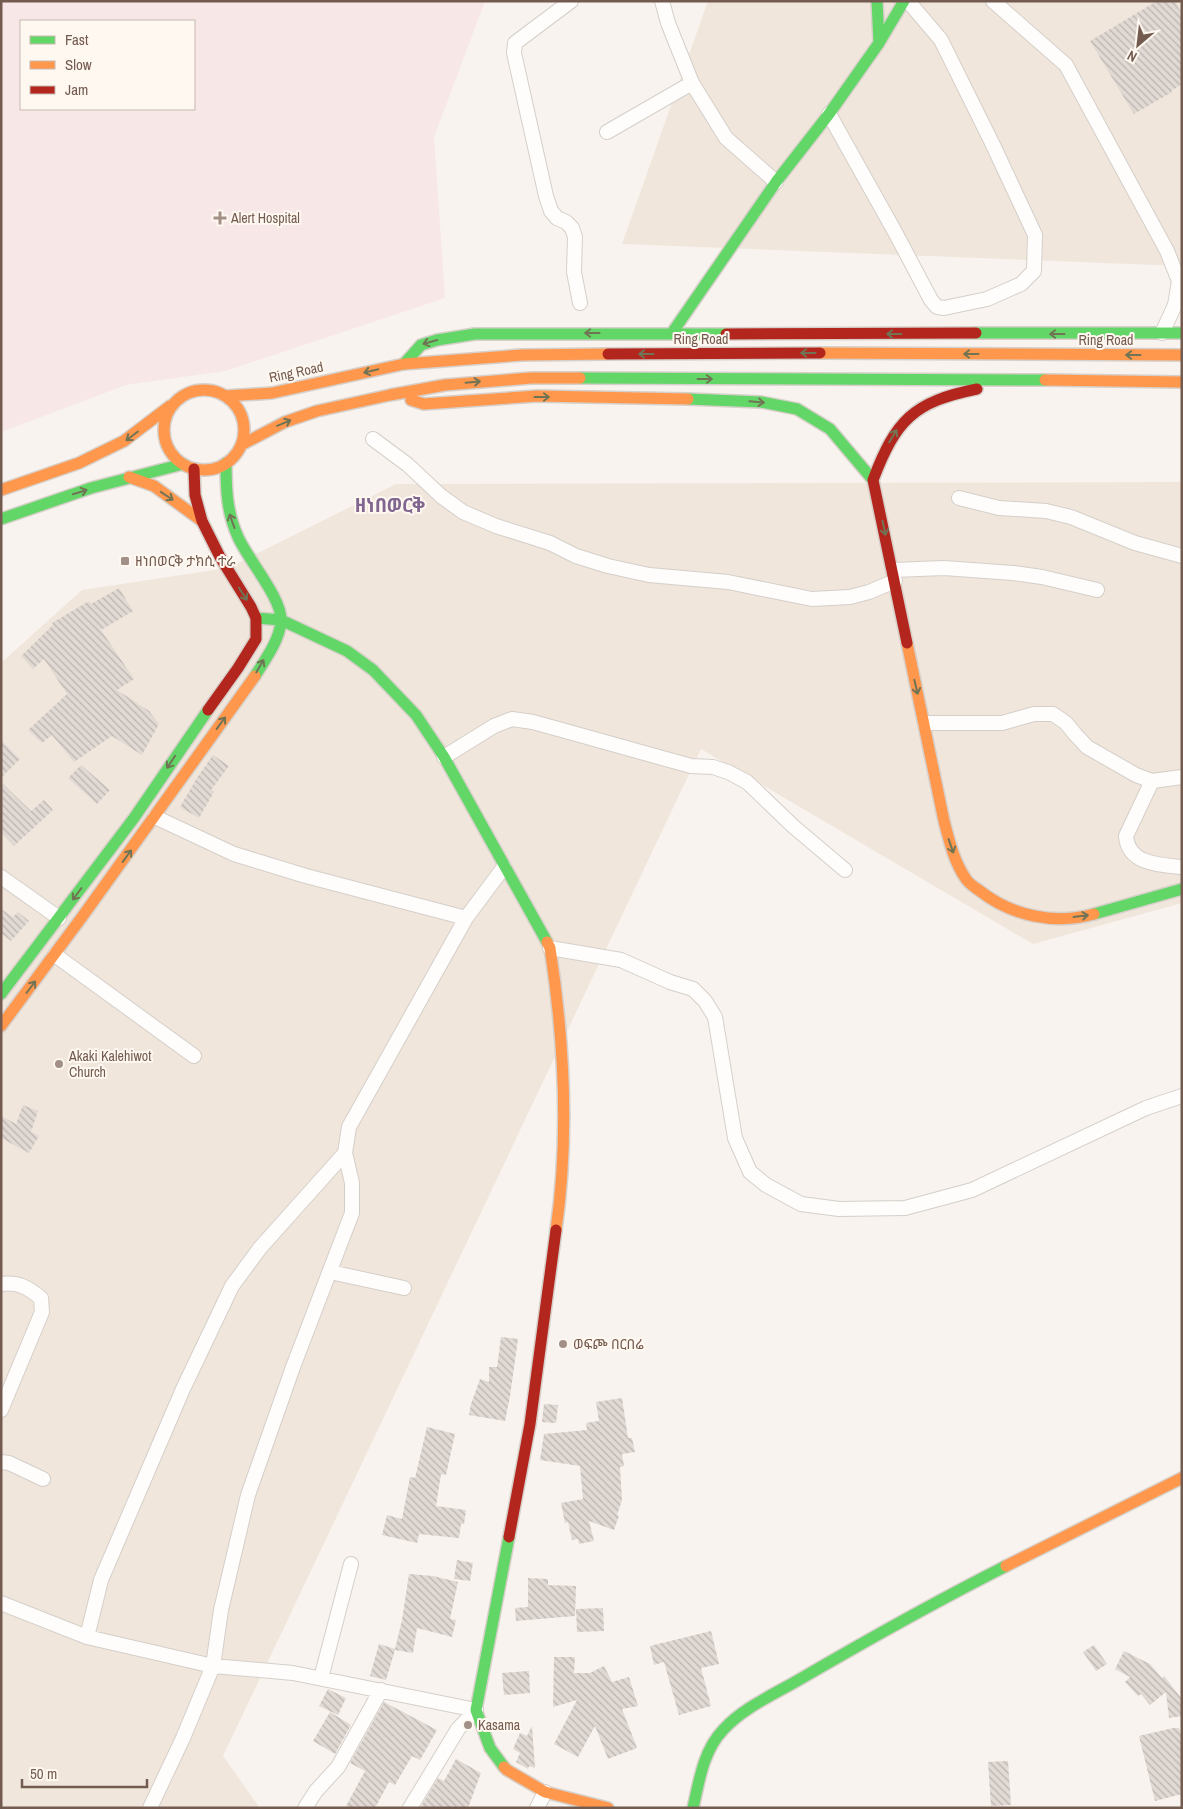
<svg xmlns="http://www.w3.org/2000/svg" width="1183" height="1809" font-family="'Archivo Narrow','Noto Sans Ethiopic',sans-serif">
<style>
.residential{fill:#f0e6dc}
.medical{fill:#f8e7e7;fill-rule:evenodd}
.building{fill:url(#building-back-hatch)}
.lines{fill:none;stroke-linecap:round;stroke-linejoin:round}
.street-casing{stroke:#d5cfc9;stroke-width:16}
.fast-casing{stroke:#d7d0ca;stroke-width:14}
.slow-casing{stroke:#d7d0ca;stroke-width:14}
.jam-casing{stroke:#d7d0ca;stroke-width:14}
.street{stroke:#fefdfc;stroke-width:14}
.fast{stroke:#63d668;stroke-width:11}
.slow{stroke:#ff974d;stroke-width:11}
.jam{stroke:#b3261e;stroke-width:11}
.oneway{stroke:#717454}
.poi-dot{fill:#a29087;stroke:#fef8f1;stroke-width:2}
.labels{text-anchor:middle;stroke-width:4;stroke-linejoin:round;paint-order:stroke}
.poi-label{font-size:14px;fill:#745b4f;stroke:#fef8f1;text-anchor:start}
.street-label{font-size:14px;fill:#745b4f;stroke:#fef8f1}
.district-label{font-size:19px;font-weight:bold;fill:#81678f;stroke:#fef8f1}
</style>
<defs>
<pattern id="building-back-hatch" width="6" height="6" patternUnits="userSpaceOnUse" patternTransform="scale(1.25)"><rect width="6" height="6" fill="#e1d9d3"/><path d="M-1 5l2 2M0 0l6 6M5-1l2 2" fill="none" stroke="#bbb3ae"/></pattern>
</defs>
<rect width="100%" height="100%" fill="#f8f3ee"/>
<!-- residential -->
<path class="residential" d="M 708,1 L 1182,1 L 1182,266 L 622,244 Z
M 1182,482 L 1182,903 L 1033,944 L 701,749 L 223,1756 L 260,1808 L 1,1808 L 1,663 L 82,590 L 228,568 L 396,484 Z"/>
<!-- medical -->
<path class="medical" d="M 1,1 L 485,1 L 434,137 L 445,298 L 225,371 L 126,385 L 1,432 ZM 21,21 L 194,21 L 194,109 L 21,109 Z"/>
<!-- building -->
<path class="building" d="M 1157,1 L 1175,1 L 1182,14 L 1182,84 L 1171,91 L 1172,92 L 1134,114 L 1090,41 Z
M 119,588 L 133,611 L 101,630 L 134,679 L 117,690 L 149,711 L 159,724 L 142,755 L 112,736 L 74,762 L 52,735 L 42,743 L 28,730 L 67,694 L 44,659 L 33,669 L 21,656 L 53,625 L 52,623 L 89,601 L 91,604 Z
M 1,740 L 20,759 L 1,778 Z
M 213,755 L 229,766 L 211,790 L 214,792 L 199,818 L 180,807 L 197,778 Z
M 81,765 L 110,790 L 97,804 L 68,778 Z
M 1,782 L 31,811 L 44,800 L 53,810 L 14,846 L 1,832 Z
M 1,909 L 13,917 L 18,912 L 29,921 L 11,941 L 1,933 Z
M 23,1105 L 38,1111 L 31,1132 L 39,1136 L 29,1153 L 1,1138 L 1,1116 L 16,1124 Z
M 501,1337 L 518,1339 L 510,1396 L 505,1421 L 469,1415 L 471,1404 L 480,1379 L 489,1382 L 489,1367 L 497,1367 Z
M 622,1398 L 628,1438 L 632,1438 L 635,1452 L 622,1454 L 624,1466 L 620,1467 L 622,1500 L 617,1515 L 619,1516 L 614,1530 L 589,1521 L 594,1541 L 579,1544 L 578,1539 L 572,1540 L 568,1522 L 565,1523 L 561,1503 L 583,1499 L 580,1466 L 540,1460 L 544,1434 L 587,1430 L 586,1423 L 599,1421 L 596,1402 Z
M 544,1404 L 558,1405 L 556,1423 L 542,1422 Z
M 427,1427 L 455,1434 L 446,1475 L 441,1474 L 436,1506 L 466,1510 L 464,1524 L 461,1524 L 459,1538 L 419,1534 L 417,1543 L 382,1535 L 387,1515 L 402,1519 L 410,1477 L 415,1478 Z
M 457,1560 L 473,1563 L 470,1581 L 454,1579 Z
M 409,1574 L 433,1576 L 458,1582 L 450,1619 L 456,1620 L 452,1637 L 417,1628 L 413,1653 L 395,1650 L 386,1680 L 370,1676 L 379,1644 L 395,1649 L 402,1620 Z
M 528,1578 L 548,1579 L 548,1585 L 576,1586 L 575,1616 L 516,1621 L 515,1608 L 528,1607 Z
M 603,1608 L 604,1631 L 577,1632 L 576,1609 Z
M 711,1631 L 719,1664 L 701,1668 L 711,1706 L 679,1715 L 664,1662 L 654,1665 L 650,1646 Z
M 1094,1645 L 1107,1664 L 1096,1671 L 1083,1652 Z
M 1124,1651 L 1150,1664 L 1162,1678 L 1164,1676 L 1182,1699 L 1182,1716 L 1169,1718 L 1166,1692 L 1150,1705 L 1141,1694 L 1138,1696 L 1125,1682 L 1130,1677 L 1115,1669 Z
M 554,1657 L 575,1657 L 574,1673 L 590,1673 L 604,1666 L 612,1682 L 629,1677 L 638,1706 L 622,1709 L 637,1748 L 608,1759 L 595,1726 L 578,1757 L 554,1744 L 577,1700 L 553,1707 Z
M 529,1671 L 530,1693 L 504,1695 L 502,1673 Z
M 328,1689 L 346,1698 L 338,1715 L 319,1706 Z
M 384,1702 L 437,1730 L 420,1760 L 412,1756 L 395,1785 L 389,1782 L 375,1808 L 345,1808 L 365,1771 L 350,1763 Z
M 330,1712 L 351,1725 L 335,1754 L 313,1741 Z
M 532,1726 L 535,1768 L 529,1766 L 528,1769 L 516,1762 L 520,1753 L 513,1749 L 520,1733 L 527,1736 Z
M 1173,1728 L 1179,1728 L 1182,1740 L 1182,1794 L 1155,1801 L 1139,1736 Z
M 456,1759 L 481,1773 L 468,1808 L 420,1808 L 438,1778 L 444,1781 Z
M 1008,1761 L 1011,1805 L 991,1806 L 988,1762 Z"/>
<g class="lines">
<!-- street casing -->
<g class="street-casing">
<path id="street" d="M 571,1 L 515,43 L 514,53 L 546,196 L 551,211 L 557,218 L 566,222 L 572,228 L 575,237 L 574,272 L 580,303
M 662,1 L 668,23 L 692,83 L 726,138 L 776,182
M 993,1 L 1066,65 L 1167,251 L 1179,281 L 1175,305 L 1162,333
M 829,114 L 895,232 L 931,300 L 937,307 L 944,308 L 987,299 L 1021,284 L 1034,271 L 1035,235 L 993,145 L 941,40 L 908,1
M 607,132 L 692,83
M 373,439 L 408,465 L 441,496 L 463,512 L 496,526 L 550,543 L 576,556 L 608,566 L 649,575 L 728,582 L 812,599 L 850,597 L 869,592 L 895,581
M 959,498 L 999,508 L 1046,511 L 1071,517 L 1135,543 L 1182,556
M 893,570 L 944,568 L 1013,573 L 1042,577 L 1097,590
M 925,723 L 1002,723 L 1034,714 L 1053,714 L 1066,723 L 1075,734 L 1087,747 L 1136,775 L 1152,781 L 1182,777
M 444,757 L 494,726 L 512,719 L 533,722 L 691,766 L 713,767 L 728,772 L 747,782 L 794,827 L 845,870
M 1152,781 L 1126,836 C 1128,864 1159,865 1182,867
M 155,817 L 234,854 L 306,876 L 466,918
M 1,877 L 59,918
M 550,948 L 621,960 L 670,982 L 693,989 L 705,1001 L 715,1017 L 735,1138 L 750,1172 L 766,1185 L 801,1204 L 839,1209 L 905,1208 L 972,1190 L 1146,1108 L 1182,1096
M 55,955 L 194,1056
M 330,1272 L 404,1288
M 1,1284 C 19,1282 27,1287 41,1298 L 42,1312 L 1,1410
M 1,1462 L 9,1463 L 43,1479
M 1,1603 L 87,1637 L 213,1666 L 293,1673 L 476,1710 L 458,1729 L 410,1808
M 87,1637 L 101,1580 L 183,1389 L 232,1286 L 260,1248 L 345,1153
M 321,1678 L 351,1564
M 150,1808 L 183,1738 L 213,1666 L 221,1610 L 248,1495 L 293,1367 L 352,1213 L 352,1183 L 345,1153 L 349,1127 L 466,918 L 504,867
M 305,1808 L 316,1791 L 338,1767 L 381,1690
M 537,1808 L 545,1792"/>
</g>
<!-- fast casing -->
<g class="fast-casing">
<path id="fast" d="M 877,1 L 879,43
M 672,333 L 776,182 L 829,114 L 879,43 L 904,1
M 976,333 L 1182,333
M 404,364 L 421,345 L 437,340 L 475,334 L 726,334
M 580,378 L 1045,380
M 688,399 L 761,402 L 797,409 L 830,429 L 873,480
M 226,463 C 226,490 227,513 238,537 C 248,560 283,599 281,622 C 279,641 265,660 255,676
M 1,519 L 91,488 L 183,464
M 256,618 L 281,620 L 347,651 L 373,670 L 416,715 L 444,757 L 547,942
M 1094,914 L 1182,889
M 1,994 L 134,818 L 208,710
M 504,1767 L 490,1748 L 476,1710 L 509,1537
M 693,1808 C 699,1782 703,1751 723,1730 C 744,1707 775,1694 802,1678 C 869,1639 937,1601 1006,1566"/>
</g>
<!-- slow casing -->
<g class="slow-casing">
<path id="slow" d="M 820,353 L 1182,355
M 1045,380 L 1182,382
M164 430a40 40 0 1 1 80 0a40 40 0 1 1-80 0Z
M 225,396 L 272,393 L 404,364 L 522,355 L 608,354
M 411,400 L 424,404 L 537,396 L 688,399
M 241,445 L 285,422 L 317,411 L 390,395 L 445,385 L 531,378 L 580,378
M 129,477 L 154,486 L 202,521
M 1,490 L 79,463 L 124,441 L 170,406
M 907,643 L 944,821 C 949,840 954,862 966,879 C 969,884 976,888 980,891 C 1012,916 1055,925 1094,914
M 547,942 L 550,948 C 564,1039 569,1139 556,1230
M 1,1026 L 82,917 L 255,676
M 1006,1566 L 1182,1478
M 504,1767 L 507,1770 L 545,1792 L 608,1808"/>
</g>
<!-- jam casing -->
<g class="jam-casing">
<path id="jam" d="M 726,334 L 976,333
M 608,354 L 820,353
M 194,469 L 195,495 L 202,521 L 220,557 L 251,607 L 256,618 L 256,639 L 238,668 L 208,710
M 873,480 L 907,643
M 873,480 C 896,420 913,402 977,389
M 509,1537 L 530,1424 L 556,1230"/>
</g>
<!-- street -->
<use href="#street" class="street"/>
<!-- fast -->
<use href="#fast" class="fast"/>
<!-- slow -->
<use href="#slow" class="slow"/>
<!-- jam -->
<use href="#jam" class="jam"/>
</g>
<!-- one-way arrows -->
<defs><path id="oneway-shaft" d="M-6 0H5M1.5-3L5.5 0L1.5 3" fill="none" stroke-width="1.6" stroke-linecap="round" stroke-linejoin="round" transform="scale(1.25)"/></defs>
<g class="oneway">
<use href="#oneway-shaft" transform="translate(592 333) rotate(180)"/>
<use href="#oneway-shaft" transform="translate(894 334) rotate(180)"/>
<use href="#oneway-shaft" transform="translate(1057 334) rotate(180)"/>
<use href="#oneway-shaft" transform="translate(430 342) rotate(164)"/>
<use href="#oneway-shaft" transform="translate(808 353) rotate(180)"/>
<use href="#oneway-shaft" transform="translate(646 354) rotate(180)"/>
<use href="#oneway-shaft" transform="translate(971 354) rotate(-180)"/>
<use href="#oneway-shaft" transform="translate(1133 355) rotate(-180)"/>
<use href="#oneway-shaft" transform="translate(371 371) rotate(167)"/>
<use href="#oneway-shaft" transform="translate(705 379)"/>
<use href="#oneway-shaft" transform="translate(473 382) rotate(-5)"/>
<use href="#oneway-shaft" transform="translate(542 397)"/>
<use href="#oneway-shaft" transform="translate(757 402) rotate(5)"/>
<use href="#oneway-shaft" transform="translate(284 423) rotate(-23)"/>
<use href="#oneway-shaft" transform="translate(132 436) rotate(143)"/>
<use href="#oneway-shaft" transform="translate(893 436) rotate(-59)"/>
<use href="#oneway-shaft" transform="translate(80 492) rotate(-17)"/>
<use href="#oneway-shaft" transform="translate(167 496) rotate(34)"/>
<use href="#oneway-shaft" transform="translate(232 521) rotate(-110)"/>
<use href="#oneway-shaft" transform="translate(884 528) rotate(78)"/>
<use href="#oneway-shaft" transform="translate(243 594) rotate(57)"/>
<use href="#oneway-shaft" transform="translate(260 666) rotate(-60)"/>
<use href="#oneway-shaft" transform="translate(916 687) rotate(77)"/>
<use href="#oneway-shaft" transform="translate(221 723) rotate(-54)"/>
<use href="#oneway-shaft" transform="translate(171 762) rotate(124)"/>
<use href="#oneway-shaft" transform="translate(951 846) rotate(71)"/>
<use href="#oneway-shaft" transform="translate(127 856) rotate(-54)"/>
<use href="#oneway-shaft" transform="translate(77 894) rotate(127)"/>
<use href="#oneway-shaft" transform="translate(1081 916) rotate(-7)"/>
<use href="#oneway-shaft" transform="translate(31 987) rotate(-53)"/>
</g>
<!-- markers -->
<g class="poi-dot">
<path d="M217.5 210.5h5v5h5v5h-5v5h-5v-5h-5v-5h5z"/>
<rect x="120" y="556" width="10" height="10" rx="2.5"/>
<circle cx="59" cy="1064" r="5"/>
<circle cx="563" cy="1344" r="5"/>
<circle cx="468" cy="1725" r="5"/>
</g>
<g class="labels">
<!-- poi labels -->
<g class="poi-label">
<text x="231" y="223">Alert Hospital</text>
<text x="135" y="566">ዘነበወርቅ ታክሲ ተራ</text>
<text x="69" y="1061">Akaki Kalehiwot<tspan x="69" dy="16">Church</tspan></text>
<text x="573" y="1349">ወፍጮ በርበሬ</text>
<text x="478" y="1730">Kasama</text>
</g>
<!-- street labels -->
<g class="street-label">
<text x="701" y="344">Ring Road</text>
<text x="1106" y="345">Ring Road</text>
<text transform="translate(296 372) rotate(-12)" y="5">Ring Road</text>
</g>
<!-- district labels -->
<g class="district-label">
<text x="390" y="512">ዘነበወርቅ</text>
</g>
</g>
<!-- border -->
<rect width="1183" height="1809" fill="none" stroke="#745b4f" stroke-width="5"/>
<!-- legend -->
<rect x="20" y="20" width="175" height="90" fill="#fef8f1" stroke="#c7b9b0"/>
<rect x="30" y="36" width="25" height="8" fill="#63d668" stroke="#c7b9b0"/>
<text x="65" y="45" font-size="15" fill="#745b4f">Fast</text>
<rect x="30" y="61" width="25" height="8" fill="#ff974d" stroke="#c7b9b0"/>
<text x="65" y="70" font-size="15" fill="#745b4f">Slow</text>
<rect x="30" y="86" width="25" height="8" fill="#b3261e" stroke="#c7b9b0"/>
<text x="65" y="95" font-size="15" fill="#745b4f">Jam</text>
<!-- north arrow -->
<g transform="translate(1138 45) rotate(208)" stroke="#fef8f1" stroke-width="4" paint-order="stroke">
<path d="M0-4L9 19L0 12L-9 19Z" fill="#745b4f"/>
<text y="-8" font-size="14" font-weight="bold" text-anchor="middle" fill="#745b4f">N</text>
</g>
<!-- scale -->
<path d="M22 1779v8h125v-8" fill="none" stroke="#745b4f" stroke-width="2.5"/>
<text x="30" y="1779" font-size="15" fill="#745b4f" stroke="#fef8f1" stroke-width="4" paint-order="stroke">50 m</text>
</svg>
